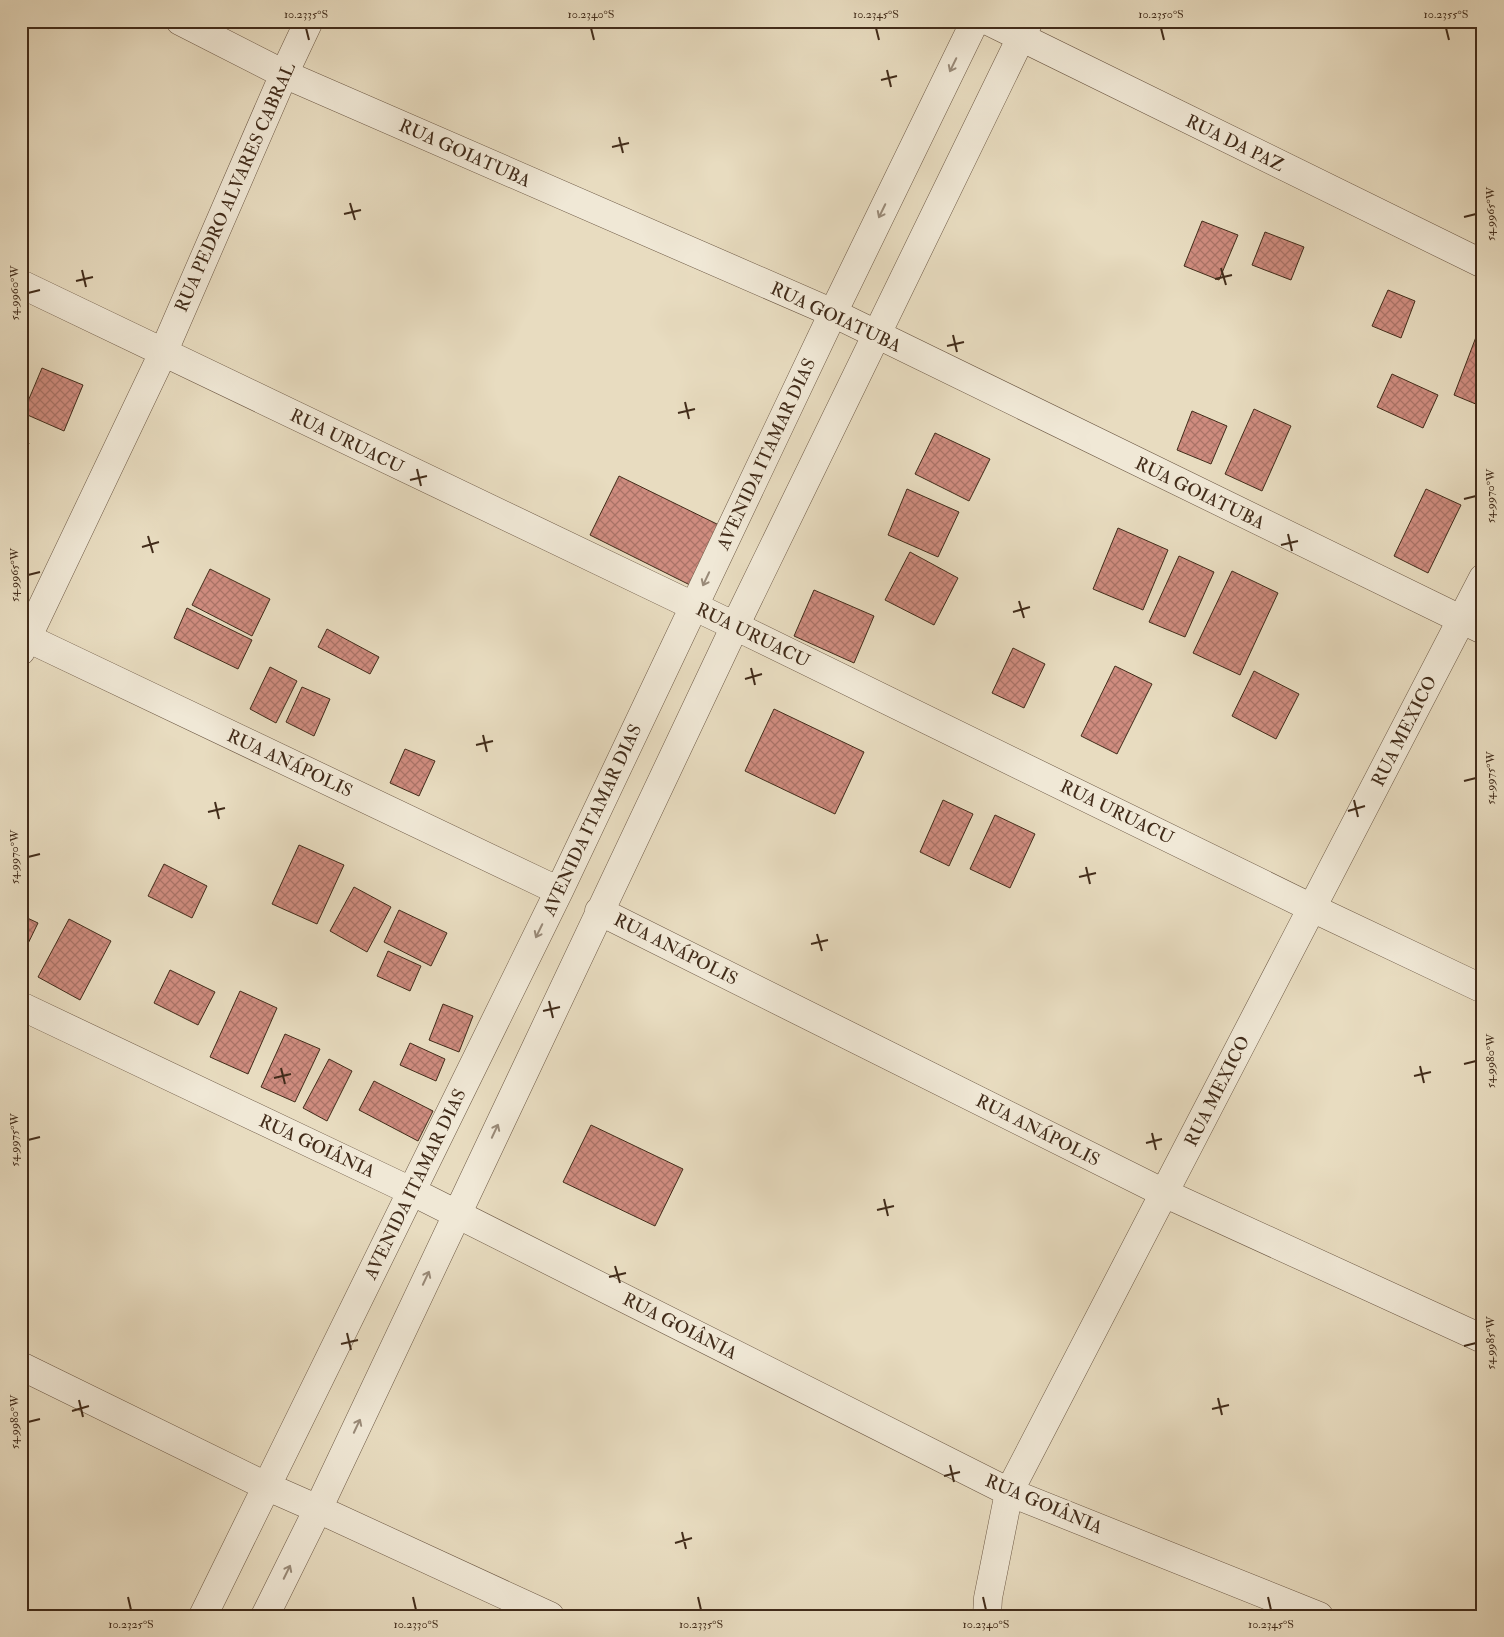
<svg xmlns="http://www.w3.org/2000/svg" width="1504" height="1637" font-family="'IM FELL Double Pica',serif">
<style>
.building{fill:url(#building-cross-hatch);stroke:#422c1a}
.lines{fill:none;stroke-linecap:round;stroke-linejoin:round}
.street-casing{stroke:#6c5844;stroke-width:29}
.street{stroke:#f0e8d6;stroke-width:28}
.oneway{stroke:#998a78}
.ticks{fill:none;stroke:#422c1a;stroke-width:2}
.labels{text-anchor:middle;stroke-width:4.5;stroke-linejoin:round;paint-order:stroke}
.street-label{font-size:18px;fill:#422c1a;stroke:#f0e8d6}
.neatline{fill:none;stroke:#422c1a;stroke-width:2}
.ticks-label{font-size:12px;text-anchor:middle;fill:#422c1a}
</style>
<defs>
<pattern id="building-cross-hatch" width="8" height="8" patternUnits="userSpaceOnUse" patternTransform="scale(1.25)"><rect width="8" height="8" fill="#cf8c7f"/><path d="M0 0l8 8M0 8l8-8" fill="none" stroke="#aa7367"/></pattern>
</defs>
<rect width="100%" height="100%" fill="#e8dcc0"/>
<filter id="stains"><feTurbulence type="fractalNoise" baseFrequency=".004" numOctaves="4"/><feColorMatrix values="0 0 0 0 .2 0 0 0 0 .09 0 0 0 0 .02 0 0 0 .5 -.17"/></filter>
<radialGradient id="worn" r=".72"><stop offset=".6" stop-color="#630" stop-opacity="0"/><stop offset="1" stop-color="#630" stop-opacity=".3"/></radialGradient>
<!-- building -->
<path class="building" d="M 1202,221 L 1238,235 L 1219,280 L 1184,266 Z
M 1265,232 L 1304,247 L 1291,280 L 1252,265 Z
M 1388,290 L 1415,301 L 1401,338 L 1372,326 Z
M 1476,337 L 1483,340 L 1483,407 L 1454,395 Z
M 42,368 L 83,385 L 64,431 L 23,413 Z
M 1392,374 L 1438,395 L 1423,428 L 1377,407 Z
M 1254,409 L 1291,426 L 1262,491 L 1225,474 Z
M 1192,411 L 1227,426 L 1211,464 L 1177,450 Z
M 935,433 L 990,459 L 969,501 L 915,474 Z
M 21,440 L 29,443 L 21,461 Z
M 619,476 L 723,527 L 694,587 L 590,535 Z
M 907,489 L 959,512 L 938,557 L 888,535 Z
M 1426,489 L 1461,505 L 1428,573 L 1394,556 Z
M 1118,528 L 1168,550 L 1143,610 L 1093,589 Z
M 910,552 L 958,578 L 934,625 L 885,600 Z
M 1179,556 L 1214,572 L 1185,637 L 1149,622 Z
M 210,569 L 270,599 L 252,636 L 192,605 Z
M 1232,571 L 1278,593 L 1240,675 L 1193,653 Z
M 814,590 L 874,616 L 854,663 L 794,636 Z
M 187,608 L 252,640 L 238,669 L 174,638 Z
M 327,629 L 379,657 L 370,674 L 318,647 Z
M 1013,648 L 1045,664 L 1024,708 L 992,693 Z
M 1115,666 L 1152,684 L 1117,754 L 1081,736 Z
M 270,667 L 297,681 L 276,723 L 250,709 Z
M 1254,671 L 1299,694 L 1276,739 L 1232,716 Z
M 302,687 L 330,699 L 314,736 L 286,722 Z
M 774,709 L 864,752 L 835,814 L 745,771 Z
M 405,749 L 435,761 L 419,796 L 390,783 Z
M 943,800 L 973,814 L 949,866 L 920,852 Z
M 995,815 L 1035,834 L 1010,888 L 970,869 Z
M 299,845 L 344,865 L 317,924 L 272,904 Z
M 164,864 L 207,886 L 192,918 L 148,896 Z
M 354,887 L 391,907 L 367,952 L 330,931 Z
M 399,910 L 447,933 L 431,966 L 384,942 Z
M 21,915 L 38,923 L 21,958 Z
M 69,919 L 111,941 L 80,1000 L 38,977 Z
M 388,951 L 421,966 L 410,991 L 377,976 Z
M 170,970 L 215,992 L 198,1025 L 154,1003 Z
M 240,991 L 277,1008 L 248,1074 L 210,1057 Z
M 443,1004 L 473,1016 L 459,1052 L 429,1040 Z
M 285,1034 L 320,1049 L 295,1102 L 261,1087 Z
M 410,1043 L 445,1059 L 436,1081 L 400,1065 Z
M 329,1059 L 352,1071 L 327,1121 L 303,1108 Z
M 374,1081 L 433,1111 L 418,1141 L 359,1110 Z
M 591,1125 L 683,1169 L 655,1226 L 563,1182 Z"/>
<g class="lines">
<!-- street casing -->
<g class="street-casing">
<path id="street" d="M 180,21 L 284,74 L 833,313 L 1483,630
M 988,21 L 1483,264
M 21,284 L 735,626 L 1312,908 L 1483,989
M 21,635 L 559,891
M 21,651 L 163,353 L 284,74 L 309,21
M 599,911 L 1164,1193 L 1483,1339
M 21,1006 L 411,1191 L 1009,1492 L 1319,1616
M 21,1366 L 268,1487 L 318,1509 L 550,1616
M 203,1616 L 559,891 L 833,313 L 975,21
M 265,1616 L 318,1509 L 735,626 L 1029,21
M 987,1616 L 988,1598 L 1009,1492 L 1483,578"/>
</g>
<!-- street -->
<use href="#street" class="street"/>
</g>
<!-- one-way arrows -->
<defs><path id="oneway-shaft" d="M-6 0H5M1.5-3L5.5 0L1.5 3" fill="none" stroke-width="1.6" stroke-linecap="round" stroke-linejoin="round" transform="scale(1.25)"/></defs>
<g class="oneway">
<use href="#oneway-shaft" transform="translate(953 65) rotate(116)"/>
<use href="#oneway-shaft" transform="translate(882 211) rotate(116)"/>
<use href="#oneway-shaft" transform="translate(706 579) rotate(115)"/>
<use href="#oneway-shaft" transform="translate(539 931) rotate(116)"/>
<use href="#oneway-shaft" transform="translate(495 1131) rotate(-65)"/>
<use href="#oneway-shaft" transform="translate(426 1278) rotate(-65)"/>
<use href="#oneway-shaft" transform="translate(357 1426) rotate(-65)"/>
<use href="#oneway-shaft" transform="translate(287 1572) rotate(-64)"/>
</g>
<!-- ticks -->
<path class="ticks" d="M 306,28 L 309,40M 591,28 L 594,40M 876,28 L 879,40M 1161,28 L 1164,40M 1446,28 L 1449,40M 887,70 L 891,87M 881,80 L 897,76M 619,137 L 623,153M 612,147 L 629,143M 350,203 L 355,220M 344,214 L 361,210M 1464,217 L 1476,214M 1221,268 L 1226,285M 82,270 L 86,287M 1215,279 L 1232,275M 76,281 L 93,277M 28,293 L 40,290M 953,335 L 957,352M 947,346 L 964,342M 685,402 L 689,419M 678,413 L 695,409M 417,469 L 421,486M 410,480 L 427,476M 1464,499 L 1476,496M 1288,534 L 1292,551M 148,536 L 153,553M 1281,545 L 1298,541M 142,547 L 159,542M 28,575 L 40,572M 1019,601 L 1024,618M 1013,612 L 1030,607M 751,668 L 755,685M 745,679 L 762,674M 483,735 L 487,752M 476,745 L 493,741M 1464,781 L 1476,778M 1354,800 L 1358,817M 215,802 L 219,819M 1348,811 L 1365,806M 208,812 L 225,808M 28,857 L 40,854M 1086,867 L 1090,884M 1079,877 L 1096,873M 817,934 L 822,951M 811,944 L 828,940M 549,1001 L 553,1018M 543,1011 L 560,1007M 1464,1064 L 1476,1061M 1420,1066 L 1424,1083M 281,1068 L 285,1084M 1414,1076 L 1431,1072M 274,1078 L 291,1074M 1152,1133 L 1156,1150M 28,1140 L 40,1137M 1146,1143 L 1162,1139M 884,1199 L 888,1216M 877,1210 L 894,1206M 615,1266 L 620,1283M 609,1277 L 626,1273M 347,1333 L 351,1350M 341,1344 L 358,1340M 1464,1346 L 1476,1343M 1218,1398 L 1222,1415M 79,1400 L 83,1417M 1212,1409 L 1229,1405M 72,1411 L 89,1406M 28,1422 L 40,1419M 950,1465 L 954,1482M 944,1476 L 960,1472M 682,1532 L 686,1549M 675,1543 L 692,1538M 128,1597 L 131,1610M 413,1597 L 416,1610M 698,1597 L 701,1610M 983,1597 L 986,1610M 1268,1597 L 1271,1610"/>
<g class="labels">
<!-- street labels -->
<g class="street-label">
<text transform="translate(1235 143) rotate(26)" y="6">RUA DA PAZ</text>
<text transform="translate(465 153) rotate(24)" y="6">RUA GOIATUBA</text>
<text transform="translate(235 187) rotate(-66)" y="6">RUA PEDRO ALVARES CABRAL</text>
<text transform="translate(836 317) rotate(25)" y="6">RUA GOIATUBA</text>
<text transform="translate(347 441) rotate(26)" y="6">RUA URUACU</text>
<text transform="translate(766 454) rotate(-65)" y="6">AVENIDA ITAMAR DIAS</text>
<text transform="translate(1200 493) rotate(26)" y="6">RUA GOIATUBA</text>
<text transform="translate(753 635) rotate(26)" y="6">RUA URUACU</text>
<text transform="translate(1404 731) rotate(-63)" y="6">RUA MEXICO</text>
<text transform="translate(290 763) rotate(25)" y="6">RUA ANÁPOLIS</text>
<text transform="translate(1117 812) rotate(26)" y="6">RUA URUACU</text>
<text transform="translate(592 820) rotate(-65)" y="6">AVENIDA ITAMAR DIAS</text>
<text transform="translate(676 949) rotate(27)" y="6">RUA ANÁPOLIS</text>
<text transform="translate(1217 1091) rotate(-63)" y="6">RUA MEXICO</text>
<text transform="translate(1038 1130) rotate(27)" y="6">RUA ANÁPOLIS</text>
<text transform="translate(317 1146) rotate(25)" y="6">RUA GOIÂNIA</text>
<text transform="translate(415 1184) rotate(-64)" y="6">AVENIDA ITAMAR DIAS</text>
<text transform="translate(680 1326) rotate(27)" y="6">RUA GOIÂNIA</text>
<text transform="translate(1044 1504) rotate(23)" y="6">RUA GOIÂNIA</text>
</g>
</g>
<!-- margin -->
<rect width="1504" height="1637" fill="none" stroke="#e8dcc0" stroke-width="55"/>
<rect x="28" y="28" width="1448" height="1582" class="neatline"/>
<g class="ticks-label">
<text x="306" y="18">10.2335°S</text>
<text x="591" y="18">10.2340°S</text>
<text x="876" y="18">10.2345°S</text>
<text x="1161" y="18">10.2350°S</text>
<text x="1446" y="18">10.2355°S</text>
<text transform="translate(1490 214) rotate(-90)" y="4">54.9965°W</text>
<text transform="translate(14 293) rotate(-90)" y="4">54.9960°W</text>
<text transform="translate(1490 496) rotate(-90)" y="4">54.9970°W</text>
<text transform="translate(14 575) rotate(-90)" y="4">54.9965°W</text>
<text transform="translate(1490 778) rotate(-90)" y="4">54.9975°W</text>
<text transform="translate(14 857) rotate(-90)" y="4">54.9970°W</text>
<text transform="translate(1490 1061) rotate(-90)" y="4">54.9980°W</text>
<text transform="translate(14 1140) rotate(-90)" y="4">54.9975°W</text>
<text transform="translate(1490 1343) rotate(-90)" y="4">54.9985°W</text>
<text transform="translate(14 1422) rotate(-90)" y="4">54.9980°W</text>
<text x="131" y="1628">10.2325°S</text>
<text x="416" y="1628">10.2330°S</text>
<text x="701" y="1628">10.2335°S</text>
<text x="986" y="1628">10.2340°S</text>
<text x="1271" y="1628">10.2345°S</text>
</g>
<rect width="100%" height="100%" filter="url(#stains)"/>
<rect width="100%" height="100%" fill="url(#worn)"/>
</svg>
